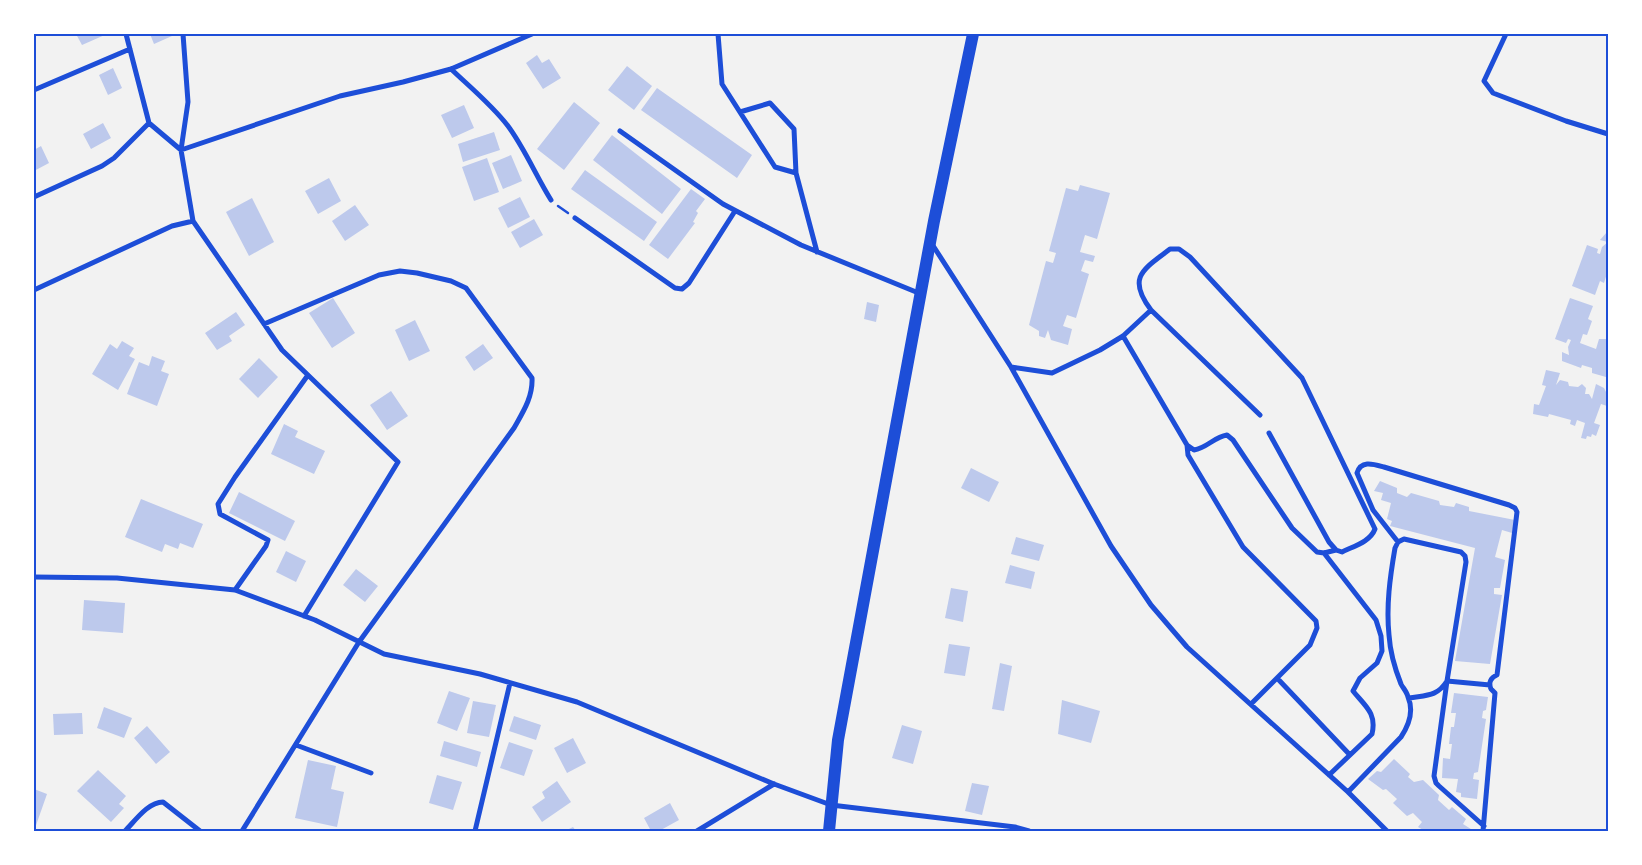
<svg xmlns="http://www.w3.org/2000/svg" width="1642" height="865" font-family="Cabin,sans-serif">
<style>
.building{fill:#bdc9ec}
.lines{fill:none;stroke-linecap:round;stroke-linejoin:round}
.path{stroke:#1d4ed8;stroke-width:2.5}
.minor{stroke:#1d4ed8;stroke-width:5}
.primary{stroke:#1d4ed8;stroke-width:12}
.neatline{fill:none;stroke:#1d4ed8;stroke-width:2}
</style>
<rect width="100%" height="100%" fill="#f2f2f2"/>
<!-- building -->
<path class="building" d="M 76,34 L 107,34 L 82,45 Z
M 150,34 L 171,34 L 172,36 L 154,44 Z
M 537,55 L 542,63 L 549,59 L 561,78 L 543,89 L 526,63 Z
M 627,66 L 652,86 L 634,110 L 608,90 Z
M 113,68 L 122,88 L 108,95 L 99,75 Z
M 657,88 L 752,155 L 737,178 L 641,110 Z
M 574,102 L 600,123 L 564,170 L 537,149 Z
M 464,105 L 474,128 L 452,138 L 441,115 Z
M 103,123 L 111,138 L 91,149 L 83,134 Z
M 494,132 L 500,150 L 463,162 L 458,144 Z
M 612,135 L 681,189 L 662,214 L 593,160 Z
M 41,146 L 49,163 L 34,171 L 34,150 Z
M 511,155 L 522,181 L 503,189 L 492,163 Z
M 487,158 L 499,192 L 474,201 L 462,167 Z
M 585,170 L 657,222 L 644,241 L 571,189 Z
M 329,178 L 341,201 L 318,214 L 305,191 Z
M 1080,185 L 1110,193 L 1097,239 L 1085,235 L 1080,252 L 1095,256 L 1093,262 L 1085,260 L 1081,271 L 1089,274 L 1076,318 L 1067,315 L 1063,326 L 1072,329 L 1068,345 L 1051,340 L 1048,330 L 1045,338 L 1039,336 L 1039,331 L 1029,325 L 1046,261 L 1053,263 L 1056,253 L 1049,251 L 1066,188 L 1078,191 Z
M 691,189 L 705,199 L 696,211 L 698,213 L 693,222 L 695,223 L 668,259 L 649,245 Z
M 520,197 L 530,217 L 508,228 L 498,208 Z
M 252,198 L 274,242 L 249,256 L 226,212 Z
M 355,205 L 369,225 L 345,241 L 332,221 Z
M 534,219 L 543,235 L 520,248 L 511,232 Z
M 1607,232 L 1608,233 L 1608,259 L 1606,267 L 1608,268 L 1608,270 L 1604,283 L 1600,281 L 1595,295 L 1572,286 L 1587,245 L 1598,249 L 1597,253 L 1600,254 L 1602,247 L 1608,242 L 1600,240 Z
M 333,298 L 355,333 L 332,348 L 309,313 Z
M 1570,298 L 1593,306 L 1588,319 L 1592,321 L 1587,335 L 1583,334 L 1580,343 L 1596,349 L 1599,339 L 1608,339 L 1608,357 L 1606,365 L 1608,366 L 1608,370 L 1606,377 L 1592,373 L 1592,368 L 1582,365 L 1581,368 L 1562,361 L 1562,352 L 1569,355 L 1568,347 L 1571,340 L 1568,339 L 1566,343 L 1555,339 Z
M 867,302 L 879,305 L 876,322 L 864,319 Z
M 236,312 L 245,325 L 229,336 L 232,341 L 217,350 L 205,333 Z
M 415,320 L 430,351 L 409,361 L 395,330 Z
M 122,341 L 134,348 L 129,356 L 135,359 L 118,390 L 92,374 L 110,344 L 117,349 Z
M 483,344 L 493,358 L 474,371 L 465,357 Z
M 152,356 L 165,361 L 161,371 L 169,374 L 157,406 L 127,394 L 139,362 L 149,366 Z
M 259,358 L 278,377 L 258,398 L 239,379 Z
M 1546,370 L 1560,373 L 1556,385 L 1560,380 L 1568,382 L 1569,386 L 1578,387 L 1582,384 L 1586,388 L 1585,394 L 1589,394 L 1592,399 L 1596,384 L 1604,388 L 1606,392 L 1608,393 L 1608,402 L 1607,406 L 1601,404 L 1594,423 L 1600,425 L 1596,436 L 1592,434 L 1591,437 L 1587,436 L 1586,439 L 1581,438 L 1585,423 L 1577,420 L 1575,426 L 1570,424 L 1571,420 L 1549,414 L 1548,417 L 1533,414 L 1534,404 L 1539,405 L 1546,386 L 1542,385 Z
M 391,391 L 408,416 L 387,430 L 370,405 Z
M 284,424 L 298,431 L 295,437 L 325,451 L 314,474 L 271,454 Z
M 971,468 L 999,482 L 989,502 L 961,488 Z
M 1380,481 L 1397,488 L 1397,493 L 1407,497 L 1411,493 L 1439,501 L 1440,505 L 1454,507 L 1456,503 L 1469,507 L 1469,511 L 1515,520 L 1512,533 L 1502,530 L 1495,557 L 1505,560 L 1500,588 L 1494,588 L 1494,594 L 1502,595 L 1490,664 L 1455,661 L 1475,548 L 1390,526 L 1392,521 L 1387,519 L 1391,503 L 1381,500 L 1383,493 L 1374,491 Z
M 239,492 L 295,521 L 285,541 L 229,513 Z
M 141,499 L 203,524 L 193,548 L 180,543 L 178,549 L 165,544 L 162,552 L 125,537 Z
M 1016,537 L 1044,545 L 1039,561 L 1011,554 Z
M 286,551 L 306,561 L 296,582 L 276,572 Z
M 1010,565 L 1035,572 L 1031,589 L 1005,583 Z
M 356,569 L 378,586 L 365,602 L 343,585 Z
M 951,588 L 968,591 L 963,622 L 945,618 Z
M 84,600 L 125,603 L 123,633 L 82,630 Z
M 949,644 L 970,647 L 965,676 L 944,673 Z
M 1000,663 L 1012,666 L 1004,711 L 992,709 Z
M 449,691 L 470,698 L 457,731 L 437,723 Z
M 1454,693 L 1488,697 L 1486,710 L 1483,711 L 1482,718 L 1486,719 L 1478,772 L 1474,773 L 1473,779 L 1479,780 L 1477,799 L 1461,797 L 1461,793 L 1456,792 L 1458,779 L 1442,778 L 1443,758 L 1450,759 L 1452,744 L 1449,744 L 1451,727 L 1454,727 L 1456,713 L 1451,713 Z
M 1062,700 L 1100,711 L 1091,743 L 1058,734 Z
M 473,701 L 496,705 L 489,737 L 467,733 Z
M 104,707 L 132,718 L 124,738 L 97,728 Z
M 82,713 L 83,734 L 54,735 L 53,714 Z
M 514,716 L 541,725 L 536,740 L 509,731 Z
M 902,725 L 922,731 L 913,764 L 892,758 Z
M 147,726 L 170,752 L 156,764 L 134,738 Z
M 573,738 L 586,763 L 567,773 L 554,748 Z
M 444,741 L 481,752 L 477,767 L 440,756 Z
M 509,742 L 533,750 L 524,776 L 500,768 Z
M 1394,759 L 1410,774 L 1408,777 L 1414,782 L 1423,780 L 1439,795 L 1438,800 L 1449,810 L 1452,807 L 1466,819 L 1463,824 L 1474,831 L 1425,831 L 1418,827 L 1422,822 L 1413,813 L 1407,816 L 1393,803 L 1397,799 L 1386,789 L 1383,790 L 1368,779 L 1377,771 L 1381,772 Z
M 308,760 L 336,766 L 331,789 L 344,792 L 337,827 L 295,818 Z
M 98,770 L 126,796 L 119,804 L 124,808 L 111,822 L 77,791 Z
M 437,775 L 462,782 L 453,810 L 429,803 Z
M 557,781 L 571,802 L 542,822 L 532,807 L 545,798 L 542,792 Z
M 972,783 L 989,786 L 982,815 L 965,811 Z
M 34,789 L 47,794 L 34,831 Z
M 670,803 L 679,820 L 659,831 L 651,831 L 644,818 Z
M 573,827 L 576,831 L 565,831 Z"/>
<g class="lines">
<!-- path -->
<path class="path" d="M 558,206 L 568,213"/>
<!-- minor -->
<path class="minor" d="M 126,34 L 149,123 L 181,150 L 340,96 L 403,82 L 451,69 L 532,34
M 718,34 L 722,84 L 775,167 L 796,173
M 1506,34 L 1484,81 L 1493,93 L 1566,121 L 1608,134
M 451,69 C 470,87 492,105 508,126 C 525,149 536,176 551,200
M 34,90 L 130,49
M 740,112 L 770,103 L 794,129 L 796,173 L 817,252
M 620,131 L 723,204 L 801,245 L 921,294
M 34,197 L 102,166 L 114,158 L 149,123
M 575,218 L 675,288 L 682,289 L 689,283 L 735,211
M 193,221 L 282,350 L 398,462 L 304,616
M 932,244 L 1011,367 L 1111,546 L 1151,605 L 1187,647 L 1348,792 L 1387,831
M 34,290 L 172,226 L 193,221 L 181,150 L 188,102 L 183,34
M 1151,310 L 1260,415
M 1123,336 L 1187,445 L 1194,450 C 1207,448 1214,437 1227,435 L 1233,440 L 1292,528 L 1317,552 L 1324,553 L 1336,550
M 1011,367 L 1052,373 L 1100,350 L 1123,336 L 1151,310 C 1126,277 1144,269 1170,249 L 1179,249 L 1190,257 L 1302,378 L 1375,529 C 1370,542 1354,546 1342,552 L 1336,550 L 1329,542 L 1269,433
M 1187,445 L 1188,455 L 1243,547 L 1316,621 L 1317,628 L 1310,645 L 1251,704
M 1398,542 L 1373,510 L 1357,473 C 1361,460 1373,464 1384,467 L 1509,505 L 1515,508 L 1517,512 L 1497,675 C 1491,677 1488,683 1491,689 L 1495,693 L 1483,831
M 1324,553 L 1376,620 L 1381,636 L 1382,651 L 1377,663 L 1360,678 L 1353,691 C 1365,706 1377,713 1372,734 L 1329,775
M 34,577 L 117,578 L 235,590 L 315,620 L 384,654 L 480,674 L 577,702 L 774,784 L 831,805 L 1015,827 L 1029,831
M 235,590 L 266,546 L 268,540 L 220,514 L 218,504 L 235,477 L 308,375
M 1277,678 L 1350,755
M 296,745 L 371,773
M 1348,792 L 1401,737 C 1409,725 1414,711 1408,697 C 1407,692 1403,688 1401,684 C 1395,669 1390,651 1389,635 C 1386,606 1390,577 1395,548 L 1398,542 L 1404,539 L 1461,552 L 1465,556 L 1466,562 L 1447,681 C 1437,697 1426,695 1409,698
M 1484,826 L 1439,786 L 1436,783 L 1434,776 L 1447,681 L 1490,685
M 125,831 C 135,821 148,802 163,802 L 200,831
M 242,831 L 359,642 L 514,428 C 523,412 533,397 532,378 L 466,288 L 451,281 L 417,273 L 400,271 L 379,275 L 264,324
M 475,831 L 510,683
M 697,831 L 774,784"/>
<!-- primary -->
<path class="primary" d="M 829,831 L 838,740 L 934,221 L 973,34"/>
</g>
<!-- border -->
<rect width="1642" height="865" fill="none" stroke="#ffffff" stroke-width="70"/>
<rect x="35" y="35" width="1572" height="795" class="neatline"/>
</svg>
